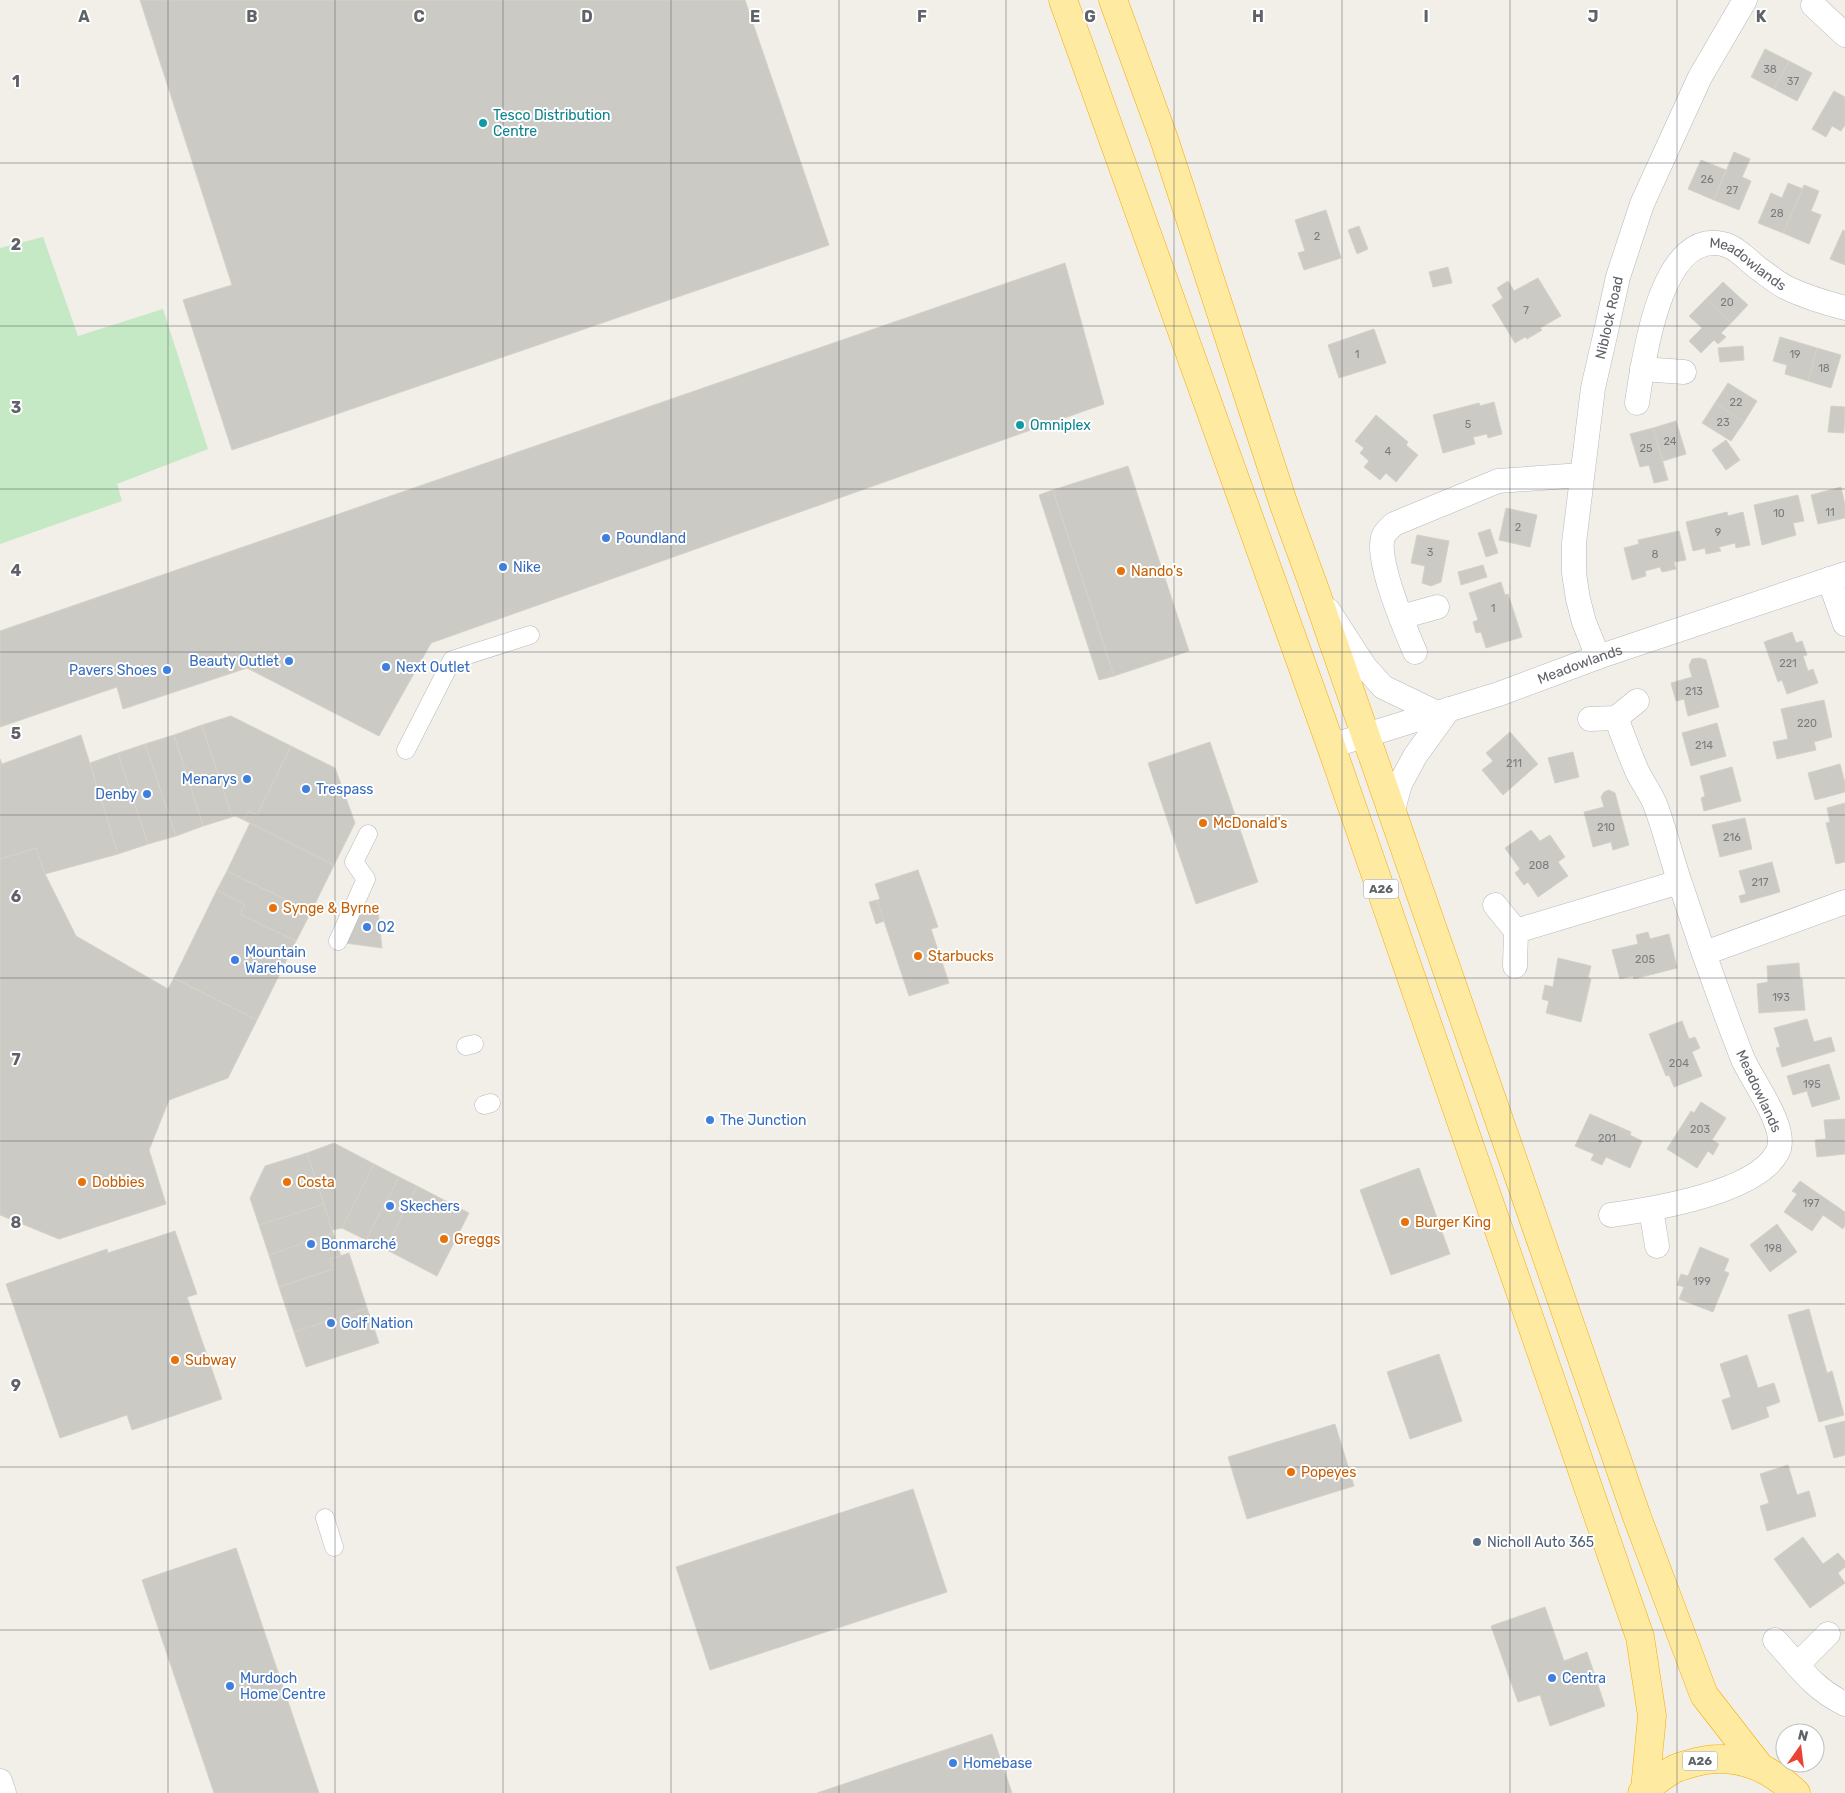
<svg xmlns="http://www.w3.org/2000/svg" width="1845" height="1793" font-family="Rubik,sans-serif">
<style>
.green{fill:#c5e8c5}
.building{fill:#cccac5;stroke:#d6d1c6}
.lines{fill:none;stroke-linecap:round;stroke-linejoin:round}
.pedestrian-casing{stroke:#b5b8bc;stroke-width:19}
.minor-casing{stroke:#b5b8bc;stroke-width:25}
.trunk-casing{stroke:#f9ab00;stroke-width:29}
.pedestrian{stroke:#fff;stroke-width:18}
.minor{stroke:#fff;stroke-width:24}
.trunk{stroke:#feeaa1;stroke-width:28}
.grid{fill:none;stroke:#5f6368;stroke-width:1;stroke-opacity:0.55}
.culture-dot{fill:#0f9aa8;stroke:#fff;stroke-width:2}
.shop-dot{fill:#3f7fe0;stroke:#fff;stroke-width:2}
.food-dot{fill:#e8710a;stroke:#fff;stroke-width:2}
.service-dot{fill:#5c6f8a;stroke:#fff;stroke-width:2}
.labels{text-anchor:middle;stroke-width:4;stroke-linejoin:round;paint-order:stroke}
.number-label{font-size:11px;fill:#7a7d7f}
.shield{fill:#fff;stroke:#8f9295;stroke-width:1}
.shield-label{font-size:12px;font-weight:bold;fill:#5f6368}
.culture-label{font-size:14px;fill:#0d838f;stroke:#fff;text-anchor:start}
.street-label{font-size:14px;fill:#5f6368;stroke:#fff}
.shop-label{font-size:14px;fill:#366cbe;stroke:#fff;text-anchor:start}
.food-label{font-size:14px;fill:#c56008;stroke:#fff;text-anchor:start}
.service-label{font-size:14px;fill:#4e5e75;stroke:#fff;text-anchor:start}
.grid-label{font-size:16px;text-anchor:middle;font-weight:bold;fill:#5f6368;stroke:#fff;stroke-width:4;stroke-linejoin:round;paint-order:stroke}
</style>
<rect width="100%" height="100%" fill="#f1efe8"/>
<!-- green -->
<path class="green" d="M 43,237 L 78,336 L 163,309 L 208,449 L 117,484 L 122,501 L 0,544 L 0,248 Z"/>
<!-- building -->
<path class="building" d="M 140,0 L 745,0 L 829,245 L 232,450 L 183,300 L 232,285 Z
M 1765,49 L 1789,61 L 1774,89 L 1751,77 Z
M 1789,61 L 1812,73 L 1797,101 L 1774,89 Z
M 1834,91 L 1845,97 L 1845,125 L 1841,131 L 1832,126 L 1826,137 L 1812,129 Z
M 1734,152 L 1750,159 L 1742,177 L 1751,181 L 1739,210 L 1714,200 Z
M 1701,160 L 1726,170 L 1714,200 L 1688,189 Z
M 1788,183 L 1803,189 L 1783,233 L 1758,223 L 1771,193 L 1782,198 Z
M 1804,185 L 1819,191 L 1811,211 L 1821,215 L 1809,244 L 1783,233 Z
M 1326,210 L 1341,258 L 1304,270 L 1298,253 L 1305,251 L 1295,220 Z
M 1359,226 L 1368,249 L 1357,254 L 1348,230 Z
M 1843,230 L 1845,231 L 1845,265 L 1830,259 Z
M 1065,263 L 1104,404 L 431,643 L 379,736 L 247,668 L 123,709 L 117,687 L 0,727 L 0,631 Z
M 1448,267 L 1452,283 L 1433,287 L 1429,272 Z
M 1538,278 L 1561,316 L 1540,328 L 1542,330 L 1527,339 L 1525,337 L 1515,343 L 1492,305 L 1503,298 L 1497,288 L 1508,281 L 1514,291 Z
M 1723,282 L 1748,305 L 1731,323 L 1706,299 Z
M 1706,299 L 1731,323 L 1721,333 L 1726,337 L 1718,344 L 1714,340 L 1701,353 L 1689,341 L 1702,328 L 1689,316 Z
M 1374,329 L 1386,363 L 1339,378 L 1328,345 Z
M 1780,337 L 1817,348 L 1808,381 L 1785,374 L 1787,365 L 1773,361 Z
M 1743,346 L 1744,360 L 1720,362 L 1718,348 Z
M 1817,348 L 1841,355 L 1831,388 L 1808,381 Z
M 1728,383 L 1757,401 L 1744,422 L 1715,403 Z
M 1494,402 L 1502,434 L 1488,438 L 1487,434 L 1473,437 L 1475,444 L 1443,453 L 1433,415 L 1479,403 L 1480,406 Z
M 1715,403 L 1744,422 L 1731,441 L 1702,423 Z
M 1831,406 L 1845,407 L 1844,433 L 1828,432 Z
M 1376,415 L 1408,442 L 1406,445 L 1418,455 L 1396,482 L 1386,473 L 1380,480 L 1364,467 L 1369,461 L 1360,453 L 1364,448 L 1355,441 Z
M 1676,421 L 1686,454 L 1663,461 L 1653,428 Z
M 1653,428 L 1668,480 L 1654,483 L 1649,465 L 1640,467 L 1630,434 Z
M 1726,440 L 1740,460 L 1726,470 L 1712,450 Z
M 1128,466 L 1189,651 L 1114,676 L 1053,490 Z
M 1841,487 L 1845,505 L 1845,518 L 1818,524 L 1811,495 Z
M 1053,490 L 1114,676 L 1099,680 L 1039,495 Z
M 1798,495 L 1804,521 L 1793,523 L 1796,535 L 1762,545 L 1754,505 Z
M 1506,508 L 1537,515 L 1530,547 L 1499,540 Z
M 1727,512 L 1728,516 L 1743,512 L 1750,545 L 1736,548 L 1735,543 L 1719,547 L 1721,551 L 1706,554 L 1705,548 L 1693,551 L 1686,522 Z
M 1490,529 L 1498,553 L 1486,557 L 1478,533 Z
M 1679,531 L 1686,560 L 1674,562 L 1676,569 L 1662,572 L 1660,567 L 1645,571 L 1646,576 L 1632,580 L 1624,548 L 1639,544 L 1638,540 Z
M 1417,535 L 1449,541 L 1441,582 L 1431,586 L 1422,583 L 1425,566 L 1411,563 Z
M 1483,565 L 1487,577 L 1461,585 L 1458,572 Z
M 1501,582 L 1505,595 L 1508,594 L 1522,637 L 1486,648 L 1481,632 L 1476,633 L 1473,622 L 1478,620 L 1469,593 Z
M 1792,632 L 1796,643 L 1802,641 L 1807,655 L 1803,656 L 1808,671 L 1813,669 L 1818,683 L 1787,694 L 1782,680 L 1778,682 L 1764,642 Z
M 1700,658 L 1706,660 L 1719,707 L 1688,716 L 1684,699 L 1676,701 L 1671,683 L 1692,677 L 1689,666 L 1692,659 Z
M 1824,700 L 1832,737 L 1814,742 L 1816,750 L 1777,759 L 1773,742 L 1788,739 L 1781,709 Z
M 231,716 L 291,746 L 257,815 L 248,811 L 244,820 L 235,816 L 232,817 L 202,725 Z
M 1717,723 L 1726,756 L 1691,766 L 1682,733 Z
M 202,725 L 232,817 L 203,826 L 174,735 Z
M 1510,732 L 1538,764 L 1503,795 L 1482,770 L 1493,761 L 1486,753 Z
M 81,735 L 118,854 L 45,874 L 36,848 L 0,859 L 0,759 L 2,764 Z
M 174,735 L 203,826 L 176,836 L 145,744 Z
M 1210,742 L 1258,882 L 1196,904 L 1148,763 Z
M 145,744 L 176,836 L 148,844 L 118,753 Z
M 291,746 L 335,768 L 355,823 L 334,865 L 244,820 L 248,811 L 257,815 Z
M 1573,752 L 1579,777 L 1555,783 L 1548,758 Z
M 118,753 L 148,844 L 118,854 L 90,763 Z
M 1840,764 L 1845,783 L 1845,792 L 1815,800 L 1808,773 Z
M 1732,767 L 1741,801 L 1704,811 L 1701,798 L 1705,796 L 1700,776 Z
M 1609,790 L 1615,793 L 1629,845 L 1613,850 L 1611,842 L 1593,847 L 1584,812 L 1604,807 L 1601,797 L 1604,792 Z
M 1845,803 L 1845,862 L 1836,864 L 1826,823 L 1830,822 L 1827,808 Z
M 1745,818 L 1752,849 L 1720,857 L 1712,825 Z
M 250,823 L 334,865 L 311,912 L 227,871 Z
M 1531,830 L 1540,841 L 1550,835 L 1565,857 L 1558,862 L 1568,876 L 1538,897 L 1528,882 L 1524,885 L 1515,873 L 1520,869 L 1505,848 Z
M 36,848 L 45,874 L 76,936 L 168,989 L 174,978 L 257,1020 L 228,1078 L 169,1100 L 149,1150 L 166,1204 L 59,1239 L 0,1215 L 0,859 Z
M 1772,862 L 1780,892 L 1741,903 L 1739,896 L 1746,894 L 1739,871 Z
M 918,870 L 938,927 L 931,929 L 949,983 L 909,996 L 877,900 L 880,899 L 875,884 Z
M 227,871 L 311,912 L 296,941 L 240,914 L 245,905 L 217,890 Z
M 217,890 L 245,905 L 240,914 L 296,941 L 257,1020 L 174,978 Z
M 877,900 L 884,921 L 876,924 L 869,902 Z
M 366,905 L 374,907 L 378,911 L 382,948 L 345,943 L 362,907 Z
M 1648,932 L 1650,939 L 1669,934 L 1677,968 L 1634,979 L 1633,976 L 1620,979 L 1612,950 L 1638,944 L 1636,935 Z
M 1558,958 L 1591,966 L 1588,978 L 1591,979 L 1581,1022 L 1546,1013 L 1549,1001 L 1542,999 L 1545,985 L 1553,987 Z
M 1799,963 L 1800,979 L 1802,978 L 1805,1010 L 1759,1013 L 1757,984 L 1768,982 L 1767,966 Z
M 1807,1019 L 1814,1042 L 1831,1037 L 1835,1051 L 1782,1067 L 1776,1048 L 1780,1047 L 1774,1028 Z
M 1682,1021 L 1689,1039 L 1695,1037 L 1700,1048 L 1692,1052 L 1702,1076 L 1674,1087 L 1669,1075 L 1666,1076 L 1649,1034 Z
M 1829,1064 L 1840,1099 L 1812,1107 L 1807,1091 L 1793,1095 L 1787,1076 Z
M 1701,1102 L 1726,1118 L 1712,1140 L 1719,1144 L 1713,1155 L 1708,1151 L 1697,1168 L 1667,1149 L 1691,1111 L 1694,1113 Z
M 1590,1114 L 1631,1132 L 1630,1135 L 1642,1141 L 1630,1168 L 1606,1157 L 1602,1165 L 1591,1160 L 1594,1154 L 1575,1146 Z
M 1845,1119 L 1845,1154 L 1817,1157 L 1815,1140 L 1826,1139 L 1824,1120 Z
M 334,1143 L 374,1164 L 342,1228 L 332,1230 L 307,1153 Z
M 307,1153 L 324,1204 L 259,1225 L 250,1198 L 265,1166 Z
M 374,1164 L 399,1177 L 366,1240 L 342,1228 Z
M 1419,1168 L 1450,1254 L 1391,1275 L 1360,1190 Z
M 399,1177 L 417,1186 L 385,1249 L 366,1240 Z
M 1800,1181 L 1845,1212 L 1845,1225 L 1843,1229 L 1823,1215 L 1812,1231 L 1784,1212 L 1797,1194 L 1792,1191 Z
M 417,1186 L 469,1213 L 437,1276 L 385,1249 Z
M 324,1204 L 333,1233 L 269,1255 L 259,1225 Z
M 1777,1224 L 1797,1252 L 1770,1272 L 1750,1245 Z
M 175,1231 L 197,1294 L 187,1297 L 222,1399 L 132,1430 L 127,1415 L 60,1438 L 6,1284 L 107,1249 L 108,1253 Z
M 333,1233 L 341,1256 L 330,1259 L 333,1269 L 279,1287 L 269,1255 Z
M 1700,1247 L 1729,1259 L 1724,1271 L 1729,1273 L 1713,1312 L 1679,1299 L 1684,1287 L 1677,1285 L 1681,1274 L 1688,1276 Z
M 349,1253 L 367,1308 L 294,1332 L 279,1287 L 333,1269 L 330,1259 Z
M 367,1308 L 379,1343 L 306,1367 L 294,1332 Z
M 1809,1309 L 1827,1373 L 1832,1371 L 1844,1415 L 1819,1422 L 1788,1315 Z
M 1439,1354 L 1462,1421 L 1410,1439 L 1387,1372 Z
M 1747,1355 L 1758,1388 L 1774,1383 L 1780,1402 L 1766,1407 L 1769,1417 L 1732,1430 L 1722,1400 L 1731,1397 L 1720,1364 Z
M 1845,1421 L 1845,1455 L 1834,1458 L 1825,1426 Z
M 1335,1424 L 1354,1486 L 1247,1519 L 1228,1457 Z
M 1788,1465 L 1797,1495 L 1809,1491 L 1816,1516 L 1767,1531 L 1760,1506 L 1769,1503 L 1760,1474 Z
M 913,1489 L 947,1592 L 710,1670 L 676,1567 Z
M 1803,1537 L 1823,1564 L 1838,1553 L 1845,1561 L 1845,1567 L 1838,1573 L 1845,1583 L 1810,1608 L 1774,1559 Z
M 236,1548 L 319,1793 L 214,1793 L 142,1580 Z
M 1545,1607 L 1564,1661 L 1587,1652 L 1605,1706 L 1550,1726 L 1540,1695 L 1518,1702 L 1491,1626 Z
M 992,1734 L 1012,1793 L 817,1793 Z"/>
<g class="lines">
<!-- pedestrian casing -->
<g class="pedestrian-casing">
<path id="pedestrian" d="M 406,750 L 452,660 L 530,635
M 338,941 L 366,879 L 354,862 L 368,834
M 466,1046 L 474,1044
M 484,1105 L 491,1103
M 325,1518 L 334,1547"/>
</g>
<!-- minor casing -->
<g class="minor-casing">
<g id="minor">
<path d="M 1813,5 L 1845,35"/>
<path d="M 1642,369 L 1684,372"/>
<path id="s1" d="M 1637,403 C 1643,362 1661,220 1729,246 C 1741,251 1751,264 1762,271 C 1770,277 1779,284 1787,288 C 1806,297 1826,303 1845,308"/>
<path d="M 1829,579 L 1845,624"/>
<path d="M 1328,610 L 1365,667 L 1383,687 L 1437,713"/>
<path d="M 1401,617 L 1437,607"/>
<path d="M 1415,652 C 1406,631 1373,555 1384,535 C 1386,531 1391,527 1394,524 L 1498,481 L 1582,475"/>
<path id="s2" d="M 1598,657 L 1584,622 L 1578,599 L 1574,573 L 1574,543 L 1593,388 L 1604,340 L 1618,277 L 1642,204 L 1700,77 L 1745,0"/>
<path d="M 1590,719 L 1616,718 L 1637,701"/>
<path id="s3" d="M 1331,746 L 1499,694 L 1598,657 L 1845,574"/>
<path d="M 1392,813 L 1400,784 L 1415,756 L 1449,709"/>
<path d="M 1495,905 L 1516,931 L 1515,966"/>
<path d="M 1516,931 L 1679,882"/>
<path d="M 1705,953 L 1845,902"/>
<path d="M 1651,1209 L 1657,1246"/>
<path d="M 1611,1215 C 1654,1209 1755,1193 1777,1153 C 1791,1130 1751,1080 1742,1057 C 1720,1000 1699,941 1680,883 C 1671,857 1665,830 1655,804 C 1650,792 1642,782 1637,771 C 1629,753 1623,735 1616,718"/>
<path d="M 1775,1640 C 1799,1666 1812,1688 1845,1704"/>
<path d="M 1797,1665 L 1828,1634"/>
<path d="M 0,1781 L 4,1793"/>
</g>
</g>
<!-- trunk casing -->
<g class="trunk-casing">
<path id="trunk" d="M 1063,0 L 1331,746 L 1640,1637 L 1652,1716 L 1645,1789
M 1113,0 L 1164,139 L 1284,505 L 1315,590 L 1637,1517 L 1704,1695 L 1760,1767
M 1642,1793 L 1645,1789 C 1654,1783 1662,1776 1671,1771 C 1676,1767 1683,1766 1689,1764 C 1730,1751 1766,1764 1796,1793"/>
</g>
<!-- pedestrian -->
<use href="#pedestrian" class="pedestrian"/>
<!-- minor -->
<use href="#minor" class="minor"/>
<!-- trunk -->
<use href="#trunk" class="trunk"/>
</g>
<!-- grid -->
<path class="grid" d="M 168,0 L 168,1793M 335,0 L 335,1793M 503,0 L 503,1793M 671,0 L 671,1793M 839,0 L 839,1793M 1006,0 L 1006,1793M 1174,0 L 1174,1793M 1342,0 L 1342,1793M 1510,0 L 1510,1793M 1677,0 L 1677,1793M 0,163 L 1845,163M 0,326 L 1845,326M 0,489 L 1845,489M 0,652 L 1845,652M 0,815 L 1845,815M 0,978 L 1845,978M 0,1141 L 1845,1141M 0,1304 L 1845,1304M 0,1467 L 1845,1467M 0,1630 L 1845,1630"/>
<!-- markers -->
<g class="culture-dot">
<circle cx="483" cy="123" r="5"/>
<circle cx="1020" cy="425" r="5"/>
</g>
<g class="shop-dot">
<circle cx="606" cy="538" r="5"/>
<circle cx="503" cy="567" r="5"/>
<circle cx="289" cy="661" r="5"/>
<circle cx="386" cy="667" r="5"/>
<circle cx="167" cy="670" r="5"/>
<circle cx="247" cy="779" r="5"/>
<circle cx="306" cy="789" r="5"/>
<circle cx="147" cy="794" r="5"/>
<circle cx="367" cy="927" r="5"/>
<circle cx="235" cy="960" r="5"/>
<circle cx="710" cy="1120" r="5"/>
<circle cx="390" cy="1206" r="5"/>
<circle cx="311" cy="1244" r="5"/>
<circle cx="331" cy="1323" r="5"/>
<circle cx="1552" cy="1678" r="5"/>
<circle cx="230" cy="1686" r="5"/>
<circle cx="953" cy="1763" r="5"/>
</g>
<g class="food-dot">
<circle cx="1121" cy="571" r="5"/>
<circle cx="1203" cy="823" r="5"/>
<circle cx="273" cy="908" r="5"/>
<circle cx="918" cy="956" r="5"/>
<circle cx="82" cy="1182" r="5"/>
<circle cx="287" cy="1182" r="5"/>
<circle cx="1405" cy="1222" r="5"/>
<circle cx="444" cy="1239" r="5"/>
<circle cx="175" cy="1360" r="5"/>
<circle cx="1291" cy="1472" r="5"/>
</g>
<circle class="service-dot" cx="1477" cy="1542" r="5"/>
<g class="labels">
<!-- number labels -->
<g class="number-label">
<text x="1770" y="73">38</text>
<text x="1793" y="85">37</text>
<text x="1707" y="183">26</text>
<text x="1732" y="194">27</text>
<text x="1777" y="217">28</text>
<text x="1317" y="240">2</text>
<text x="1727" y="306">20</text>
<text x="1526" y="314">7</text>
<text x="1357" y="358">1</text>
<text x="1795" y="358">19</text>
<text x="1824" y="372">18</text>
<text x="1736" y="406">22</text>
<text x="1723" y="426">23</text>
<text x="1468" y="428">5</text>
<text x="1670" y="445">24</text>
<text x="1646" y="452">25</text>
<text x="1388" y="455">4</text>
<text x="1830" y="516">11</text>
<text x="1779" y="517">10</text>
<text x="1518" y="531">2</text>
<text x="1718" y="536">9</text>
<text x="1430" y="556">3</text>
<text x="1655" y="558">8</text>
<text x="1493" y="612">1</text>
<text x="1788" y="667">221</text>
<text x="1694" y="695">213</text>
<text x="1807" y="727">220</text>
<text x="1704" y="749">214</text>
<text x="1514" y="767">211</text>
<text x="1606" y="831">210</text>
<text x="1732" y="841">216</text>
<text x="1539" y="869">208</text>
<text x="1760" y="886">217</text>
<text x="1645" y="963">205</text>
<text x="1781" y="1001">193</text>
<text x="1679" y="1067">204</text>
<text x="1812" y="1088">195</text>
<text x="1700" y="1133">203</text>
<text x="1607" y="1142">201</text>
<text x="1811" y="1207">197</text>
<text x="1773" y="1252">198</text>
<text x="1702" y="1285">199</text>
</g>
<!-- shield labels -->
<g class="shield">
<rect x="1363.5" y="879.5" width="35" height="19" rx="4"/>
<rect x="1682.5" y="1751.5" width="35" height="19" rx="4"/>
</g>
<g class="shield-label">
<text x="1381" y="893">A26</text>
<text x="1700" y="1765">A26</text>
</g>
<!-- culture labels -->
<g class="culture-label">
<text x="493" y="120">Tesco Distribution<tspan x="493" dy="16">Centre</tspan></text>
<text x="1030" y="430">Omniplex</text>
</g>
<!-- street labels -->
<g class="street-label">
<text dy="5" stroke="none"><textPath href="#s1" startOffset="230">Meadowlands</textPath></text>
<text dy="5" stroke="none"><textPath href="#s2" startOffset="346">Niblock Road</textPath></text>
<text dy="5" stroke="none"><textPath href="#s3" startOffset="262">Meadowlands</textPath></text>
<text transform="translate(1759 1091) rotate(65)" y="5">Meadowlands</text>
</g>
<!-- shop labels -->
<g class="shop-label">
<text x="616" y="543">Poundland</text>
<text x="513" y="572">Nike</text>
<text x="279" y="666" text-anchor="end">Beauty Outlet</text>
<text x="396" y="672">Next Outlet</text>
<text x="157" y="675" text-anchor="end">Pavers Shoes</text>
<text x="237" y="784" text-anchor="end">Menarys</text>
<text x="316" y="794">Trespass</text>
<text x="137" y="799" text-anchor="end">Denby</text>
<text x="377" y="932">O2</text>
<text x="245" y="957">Mountain<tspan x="245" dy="16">Warehouse</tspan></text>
<text x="720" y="1125">The Junction</text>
<text x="400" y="1211">Skechers</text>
<text x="321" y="1249">Bonmarché</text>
<text x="341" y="1328">Golf Nation</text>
<text x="240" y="1683">Murdoch<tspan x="240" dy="16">Home Centre</tspan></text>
<text x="1562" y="1683">Centra</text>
<text x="963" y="1768">Homebase</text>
</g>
<!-- food labels -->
<g class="food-label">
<text x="1131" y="576">Nando's</text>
<text x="1213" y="828">McDonald's</text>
<text x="283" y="913">Synge &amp; Byrne</text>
<text x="928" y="961">Starbucks</text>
<text x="92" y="1187">Dobbies</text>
<text x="297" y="1187">Costa</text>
<text x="1415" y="1227">Burger King</text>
<text x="454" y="1244">Greggs</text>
<text x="185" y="1365">Subway</text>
<text x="1301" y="1477">Popeyes</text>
</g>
<!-- service labels -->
<g class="service-label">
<text x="1487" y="1547">Nicholl Auto 365</text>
</g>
</g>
<g class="grid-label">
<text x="84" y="22">A</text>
<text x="252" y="22">B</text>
<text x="419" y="22">C</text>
<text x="587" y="22">D</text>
<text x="755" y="22">E</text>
<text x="922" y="22">F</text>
<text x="1090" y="22">G</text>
<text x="1258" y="22">H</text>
<text x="1426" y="22">I</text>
<text x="1593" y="22">J</text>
<text x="1761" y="22">K</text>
<text x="16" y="87">1</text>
<text x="16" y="250">2</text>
<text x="16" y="413">3</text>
<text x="16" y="576">4</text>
<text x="16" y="739">5</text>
<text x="16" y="902">6</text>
<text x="16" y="1065">7</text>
<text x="16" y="1228">8</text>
<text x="16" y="1391">9</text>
</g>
<!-- north arrow -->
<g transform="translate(1800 1748) rotate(14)"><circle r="24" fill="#ffffff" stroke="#bfc1c3"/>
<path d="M0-4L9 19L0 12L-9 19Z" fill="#ea4335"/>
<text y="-8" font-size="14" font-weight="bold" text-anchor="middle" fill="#5f6368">N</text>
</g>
</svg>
